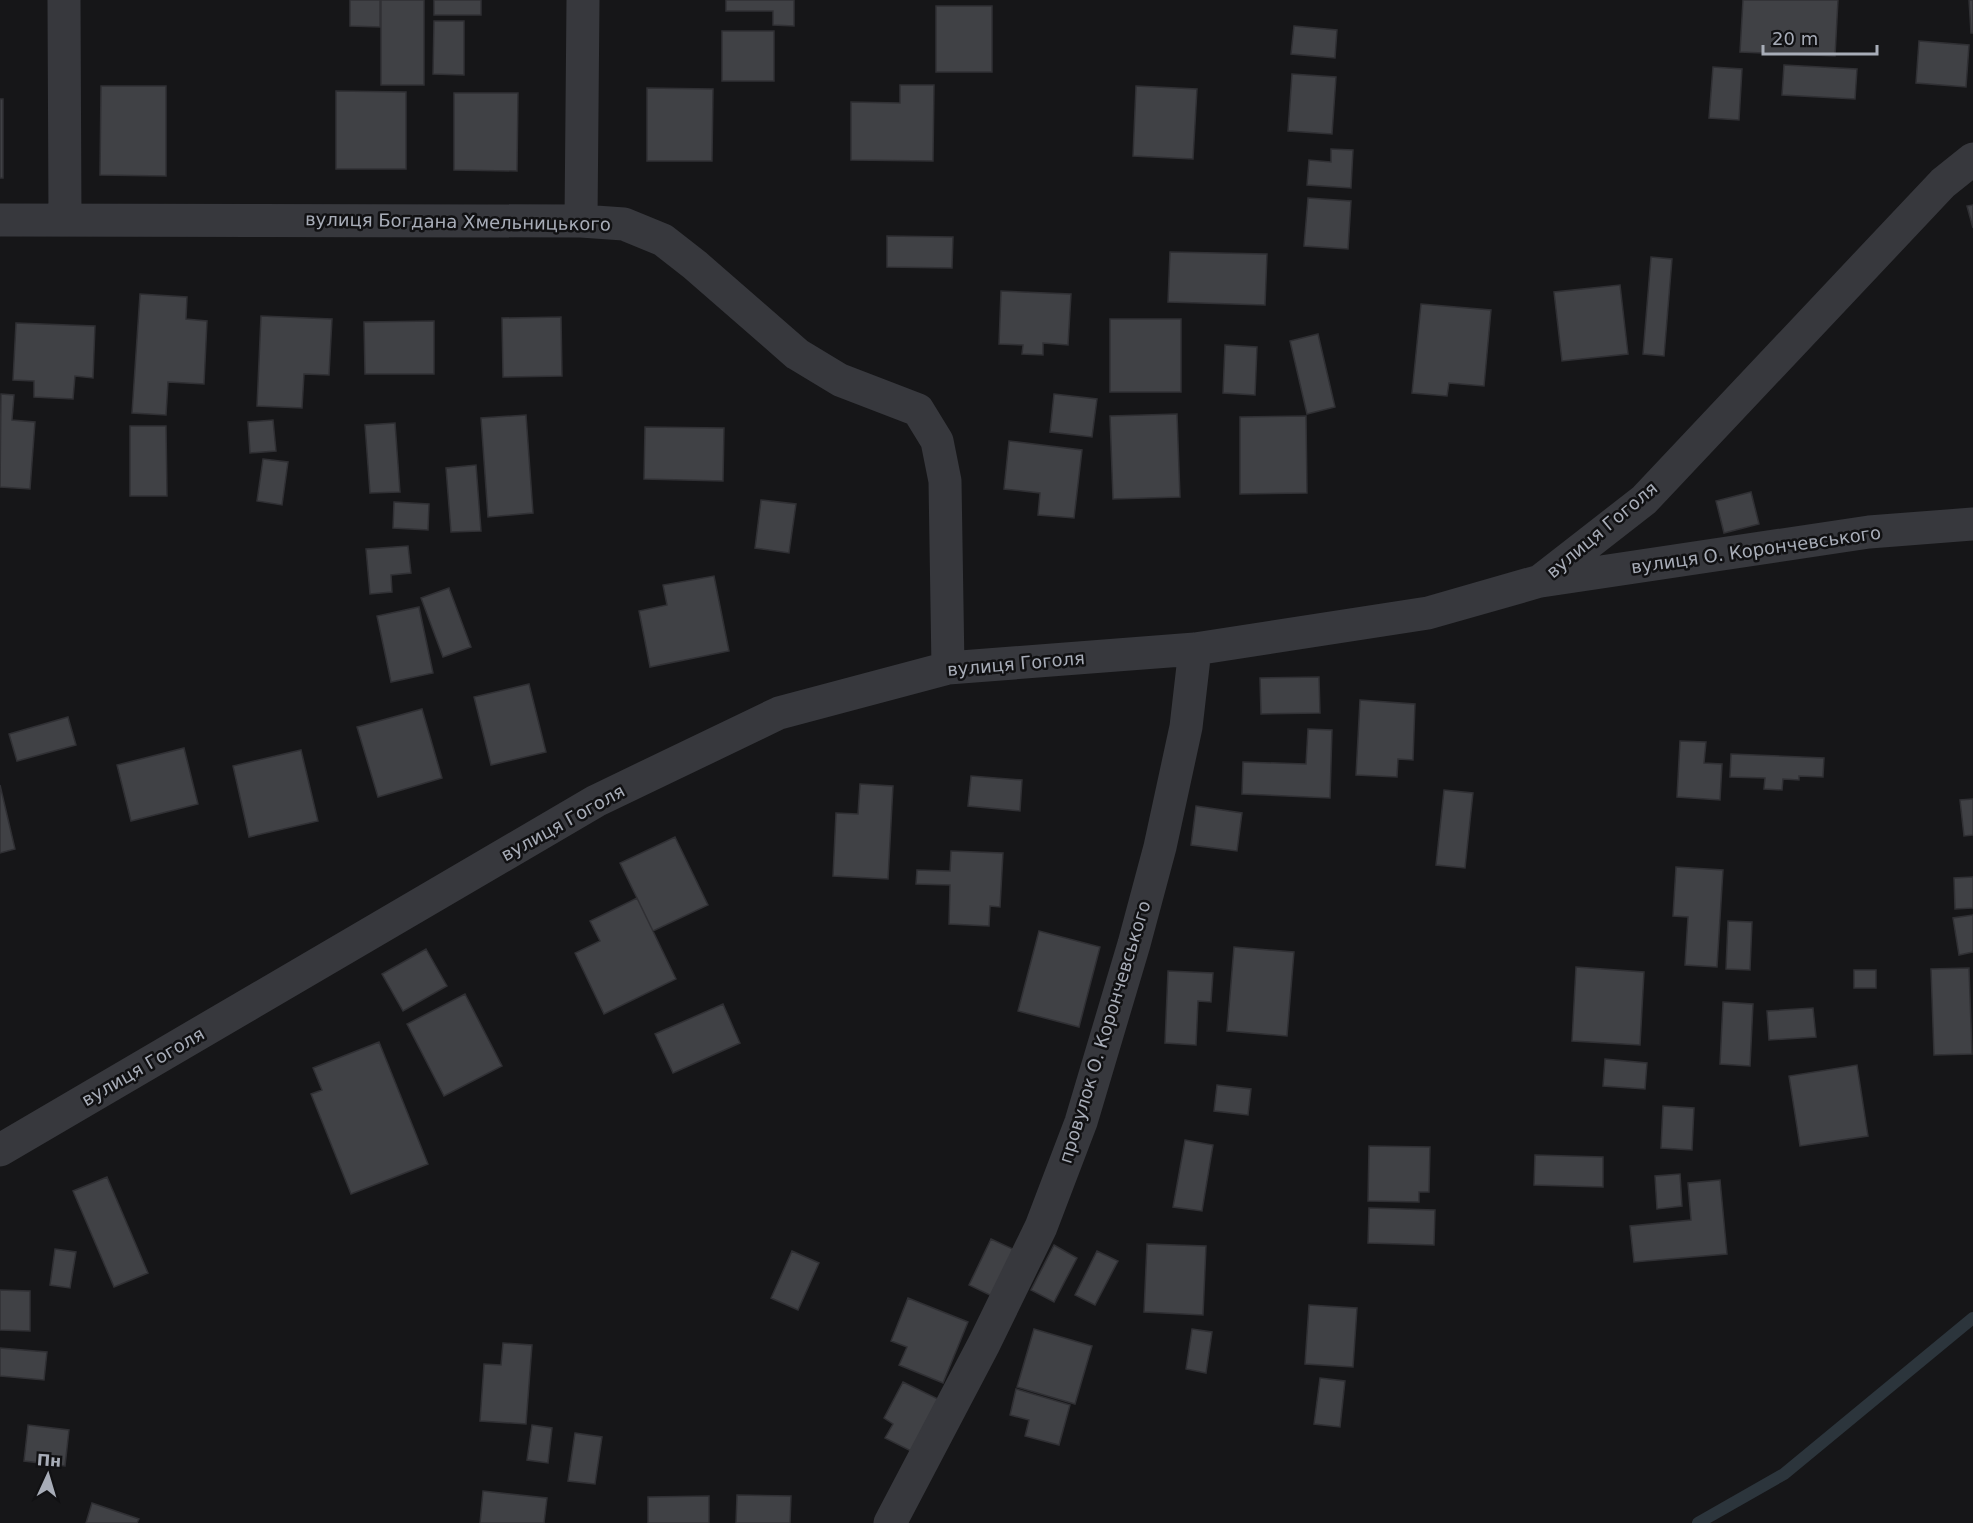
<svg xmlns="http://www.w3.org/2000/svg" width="1973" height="1523" font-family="'DejaVu Sans',sans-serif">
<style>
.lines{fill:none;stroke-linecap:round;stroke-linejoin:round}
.stream{stroke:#2c353c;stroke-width:12}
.building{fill:#404145;stroke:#303034;stroke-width:1.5}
.street{stroke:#37383d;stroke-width:33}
.labels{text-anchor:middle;stroke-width:5;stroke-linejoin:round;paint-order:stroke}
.street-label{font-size:18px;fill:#a8adb8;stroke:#111113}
</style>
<rect width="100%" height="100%" fill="#161618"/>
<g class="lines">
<!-- stream -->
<path class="stream" d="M 1698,1523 L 1784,1474 L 1973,1318"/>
</g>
<!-- building -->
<path class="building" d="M 350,0 L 380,0 L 380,27 L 350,26 Z
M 381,0 L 424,0 L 424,85 L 381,85 Z
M 434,0 L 481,0 L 481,15 L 434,15 Z
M 726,0 L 794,0 L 794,26 L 773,25 L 773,11 L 726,11 Z
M 1743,0 L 1838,0 L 1835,56 L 1740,52 Z
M 1969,0 L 1973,0 L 1973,33 L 1971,33 Z
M 936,6 L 992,6 L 992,72 L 936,72 Z
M 434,21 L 464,21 L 464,75 L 433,74 Z
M 1294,26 L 1337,30 L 1335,58 L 1291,54 Z
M 722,31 L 774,31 L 774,81 L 722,81 Z
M 1919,41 L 1969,45 L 1966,87 L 1916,83 Z
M 1784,65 L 1857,69 L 1855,99 L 1782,95 Z
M 1713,67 L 1742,69 L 1739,120 L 1709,118 Z
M 1292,74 L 1336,77 L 1332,134 L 1288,131 Z
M 900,85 L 934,85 L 933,161 L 851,160 L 851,102 L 900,103 Z
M 101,86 L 166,86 L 166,176 L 100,175 Z
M 1136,86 L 1197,89 L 1193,159 L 1133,156 Z
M 647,88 L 713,89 L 712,161 L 647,161 Z
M 336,91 L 406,92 L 406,169 L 336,169 Z
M 454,93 L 518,93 L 517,171 L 454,170 Z
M 0,99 L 3,99 L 3,178 L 0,178 Z
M 1331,149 L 1353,150 L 1351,188 L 1307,185 L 1309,160 L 1331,162 Z
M 1308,198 L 1351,201 L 1348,249 L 1304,246 Z
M 1973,205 L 1973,228 L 1967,206 Z
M 887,236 L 953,237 L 952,268 L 887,267 Z
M 1170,252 L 1267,254 L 1265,305 L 1168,302 Z
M 1651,257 L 1672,259 L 1664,356 L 1643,354 Z
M 1620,285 L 1628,354 L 1562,361 L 1554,292 Z
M 1001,291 L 1071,294 L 1068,345 L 1043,343 L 1043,355 L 1022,354 L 1023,345 L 999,344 Z
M 140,294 L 187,297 L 186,319 L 207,321 L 204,384 L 168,382 L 166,415 L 132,413 Z
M 1421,304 L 1491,310 L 1484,386 L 1449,383 L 1447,396 L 1412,393 Z
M 261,316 L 332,319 L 329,375 L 304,374 L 302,408 L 257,406 Z
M 561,317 L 562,376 L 503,377 L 502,318 Z
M 1110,319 L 1181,319 L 1181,392 L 1110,392 Z
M 434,321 L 434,374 L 365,374 L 364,322 Z
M 16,323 L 95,326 L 93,378 L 75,376 L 73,399 L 34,397 L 34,381 L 13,380 Z
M 1318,334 L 1335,407 L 1307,414 L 1290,341 Z
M 1225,345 L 1257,347 L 1255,395 L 1223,393 Z
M 1,394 L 14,395 L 12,420 L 35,422 L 30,489 L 0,487 Z
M 1054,394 L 1097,399 L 1092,437 L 1050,432 Z
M 1177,414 L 1180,497 L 1113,499 L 1110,416 Z
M 526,415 L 533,513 L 488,517 L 481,418 Z
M 1306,416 L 1307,493 L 1240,494 L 1240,417 Z
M 273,420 L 276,451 L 250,453 L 248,422 Z
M 395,423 L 400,492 L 370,493 L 365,425 Z
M 130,426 L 166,426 L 167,496 L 130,496 Z
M 645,427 L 724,428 L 723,481 L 644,479 Z
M 1009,441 L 1082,450 L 1074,518 L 1038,515 L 1040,493 L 1004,489 Z
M 263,459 L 288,462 L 282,505 L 257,501 Z
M 476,465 L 481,531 L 451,532 L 446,468 Z
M 1751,492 L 1759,524 L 1724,533 L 1716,501 Z
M 761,500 L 796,504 L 789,553 L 755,548 Z
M 394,502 L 429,504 L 428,530 L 393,528 Z
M 408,546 L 411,573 L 391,575 L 392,592 L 370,594 L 366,549 Z
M 714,576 L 729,651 L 650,667 L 639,611 L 667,605 L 663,585 Z
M 449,588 L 471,647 L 443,657 L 421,598 Z
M 419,607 L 433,673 L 391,682 L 377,616 Z
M 1319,677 L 1320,713 L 1261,714 L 1260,678 Z
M 529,684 L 546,752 L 491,765 L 474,697 Z
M 1360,700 L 1415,704 L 1413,760 L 1398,759 L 1397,777 L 1356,775 Z
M 422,709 L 442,778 L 378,797 L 357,727 Z
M 68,717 L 76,745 L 17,761 L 9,734 Z
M 1308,729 L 1332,730 L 1330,798 L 1242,794 L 1243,762 L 1306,764 Z
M 1680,741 L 1706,742 L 1704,763 L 1722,764 L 1720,800 L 1677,797 Z
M 184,748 L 198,804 L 131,821 L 117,765 Z
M 301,750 L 318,821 L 249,837 L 233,766 Z
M 1731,754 L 1824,758 L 1823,777 L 1799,776 L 1799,780 L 1783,779 L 1782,790 L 1764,789 L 1765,778 L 1730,777 Z
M 971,776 L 1022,780 L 1020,811 L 968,806 Z
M 860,784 L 893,786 L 888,879 L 833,876 L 836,813 L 858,814 Z
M 0,785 L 15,849 L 0,853 Z
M 1444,790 L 1473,793 L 1465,868 L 1436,865 Z
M 1973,799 L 1973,835 L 1964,836 L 1960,800 Z
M 1196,806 L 1242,813 L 1237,851 L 1191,845 Z
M 675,837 L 708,905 L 653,931 L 620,863 Z
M 951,851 L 1003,853 L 1000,907 L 990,906 L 989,926 L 949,924 L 950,885 L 916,884 L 917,870 L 950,871 Z
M 1676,867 L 1723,870 L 1717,967 L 1685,965 L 1688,917 L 1673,916 Z
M 1973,877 L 1973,908 L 1955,909 L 1954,878 Z
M 637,898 L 676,979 L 604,1014 L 575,953 L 600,941 L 590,921 Z
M 1973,915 L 1973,952 L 1959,955 L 1953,918 Z
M 1728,921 L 1752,922 L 1750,970 L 1726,969 Z
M 1039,931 L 1100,947 L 1079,1027 L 1018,1011 Z
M 1234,947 L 1294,952 L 1287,1036 L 1227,1031 Z
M 426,949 L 447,986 L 403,1011 L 382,974 Z
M 1576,967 L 1644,972 L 1640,1045 L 1572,1041 Z
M 1969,968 L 1972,1054 L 1934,1055 L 1931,969 Z
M 1854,970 L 1876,970 L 1876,988 L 1854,988 Z
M 1168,971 L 1213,973 L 1211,1002 L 1198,1001 L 1196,1045 L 1165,1043 Z
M 465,994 L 502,1066 L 444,1096 L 407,1024 Z
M 1723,1002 L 1753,1004 L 1750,1066 L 1720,1064 Z
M 723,1004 L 740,1043 L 673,1073 L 655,1034 Z
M 1813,1008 L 1816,1037 L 1769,1040 L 1767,1011 Z
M 379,1042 L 428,1164 L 351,1194 L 311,1094 L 322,1090 L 313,1068 Z
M 1605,1059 L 1647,1063 L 1645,1089 L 1603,1086 Z
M 1857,1065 L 1868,1136 L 1800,1146 L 1789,1076 Z
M 1217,1085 L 1251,1089 L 1248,1115 L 1214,1111 Z
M 1663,1106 L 1694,1108 L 1692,1150 L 1661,1148 Z
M 1185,1140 L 1213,1145 L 1202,1211 L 1173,1207 Z
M 1369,1146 L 1430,1147 L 1429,1192 L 1419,1192 L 1419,1202 L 1368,1201 Z
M 1535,1155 L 1603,1157 L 1603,1187 L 1534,1185 Z
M 1680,1174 L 1682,1206 L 1657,1209 L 1655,1176 Z
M 107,1177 L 148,1273 L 114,1287 L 73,1191 Z
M 1720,1180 L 1727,1254 L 1634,1262 L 1630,1226 L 1691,1220 L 1688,1183 Z
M 1369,1208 L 1435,1210 L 1434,1245 L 1368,1243 Z
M 991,1239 L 1015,1250 L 994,1297 L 969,1285 Z
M 1147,1244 L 1206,1246 L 1203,1315 L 1144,1312 Z
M 1054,1245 L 1077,1258 L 1054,1302 L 1031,1290 Z
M 55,1249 L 76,1252 L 70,1288 L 50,1285 Z
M 792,1251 L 819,1263 L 798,1310 L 771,1298 Z
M 1097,1251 L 1118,1261 L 1095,1305 L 1075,1295 Z
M 0,1290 L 30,1291 L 30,1331 L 0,1330 Z
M 908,1298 L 968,1322 L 943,1383 L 899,1365 L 907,1347 L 891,1341 Z
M 1309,1305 L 1357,1308 L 1353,1367 L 1305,1364 Z
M 1034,1329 L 1092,1346 L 1075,1404 L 1017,1387 Z
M 1192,1329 L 1212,1332 L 1206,1373 L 1186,1369 Z
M 503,1343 L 532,1345 L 526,1424 L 480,1421 L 484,1364 L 501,1365 Z
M 0,1348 L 47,1352 L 44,1380 L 0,1376 Z
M 1320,1378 L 1345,1381 L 1340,1427 L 1314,1424 Z
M 903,1382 L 938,1399 L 911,1451 L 885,1438 L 893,1424 L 884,1418 Z
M 1016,1389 L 1070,1405 L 1059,1445 L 1025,1436 L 1029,1420 L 1010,1415 Z
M 28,1425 L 69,1430 L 65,1466 L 24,1461 Z
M 532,1425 L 552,1428 L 548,1463 L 527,1460 Z
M 575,1433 L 602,1437 L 595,1484 L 568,1481 Z
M 483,1491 L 547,1498 L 544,1523 L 480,1523 Z
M 737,1495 L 791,1496 L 790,1523 L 736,1523 Z
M 709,1496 L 709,1523 L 648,1523 L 648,1497 Z
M 92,1503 L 139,1519 L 137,1523 L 86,1523 Z"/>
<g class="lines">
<!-- street -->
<path class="street" d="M 64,0 L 65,220
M 0,220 L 581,221 L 624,224 L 663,240 L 695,265 L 797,354 L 840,380 L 918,410 L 937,441 L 945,481 L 948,668
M 581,221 L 583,0
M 1541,581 L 1869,532 L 1973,524
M 0,1150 L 596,801 L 779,713 L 948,668 L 1195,649 L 1428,613 L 1540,581 L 1644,500 L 1943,183 L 1973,159
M 890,1523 L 984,1344 L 1041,1227 L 1081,1122 L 1134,944 L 1160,847 L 1186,727 L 1195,649"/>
</g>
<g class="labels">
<!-- street labels -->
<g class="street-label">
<text transform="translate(458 222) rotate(1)" y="6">вулиця Богдана Хмельницького</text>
<text transform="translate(1602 530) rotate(-40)" y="6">вулиця Гоголя</text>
<text transform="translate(1756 550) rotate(-8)" y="6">вулиця О. Корончевського</text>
<text transform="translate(1016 664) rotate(-5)" y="6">вулиця Гоголя</text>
<text transform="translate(563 823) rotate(-29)" y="6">вулиця Гоголя</text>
<text transform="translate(1105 1032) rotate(-73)" y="6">провулок О. Корончевського</text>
<text transform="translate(143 1067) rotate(-30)" y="6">вулиця Гоголя</text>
</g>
</g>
<!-- north arrow -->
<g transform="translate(48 1475) rotate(4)" stroke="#111113" stroke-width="4.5" paint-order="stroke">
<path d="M0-4.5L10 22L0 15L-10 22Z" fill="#a8adb8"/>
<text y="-9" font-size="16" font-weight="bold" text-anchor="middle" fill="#a8adb8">Пн</text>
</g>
<!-- scale -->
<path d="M1763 45v9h114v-9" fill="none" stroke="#a8adb8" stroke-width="3"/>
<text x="1772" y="45" font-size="18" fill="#a8adb8" stroke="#111113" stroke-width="4.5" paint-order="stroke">20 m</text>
</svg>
